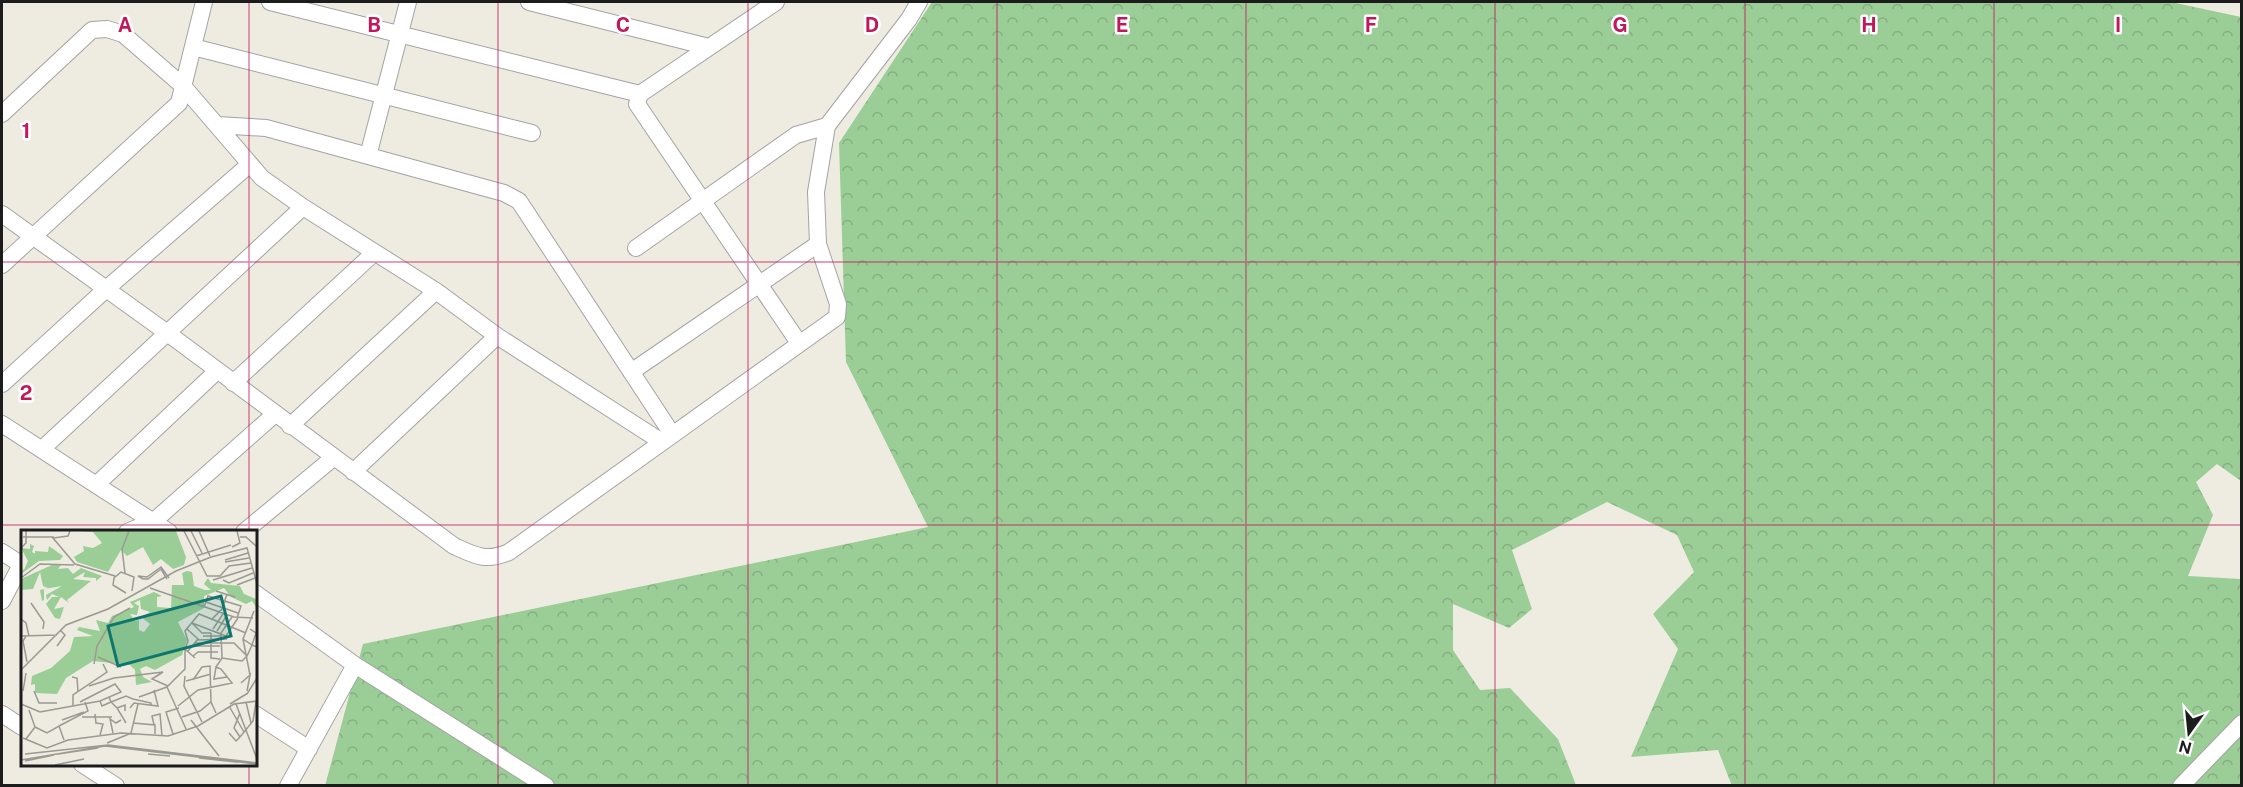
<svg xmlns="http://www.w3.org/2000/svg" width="2243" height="787" font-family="'Public Sans',sans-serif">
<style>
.forest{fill:url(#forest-crowns)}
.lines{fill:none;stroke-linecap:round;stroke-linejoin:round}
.minor-casing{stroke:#a3a3a3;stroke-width:18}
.minor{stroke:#fff;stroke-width:16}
.grid{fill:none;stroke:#c2185b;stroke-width:1.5;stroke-opacity:0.55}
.inset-road{fill:none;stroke:#9a9992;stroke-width:1.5}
.view{fill:#0f766e;fill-opacity:0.15;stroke:#0f766e;stroke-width:3}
.inset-edge{fill:none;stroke:#1c1c1c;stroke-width:3}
.grid-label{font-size:20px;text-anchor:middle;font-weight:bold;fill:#c2185b;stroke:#fff;stroke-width:5;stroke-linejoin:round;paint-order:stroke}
</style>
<defs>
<pattern id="forest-crowns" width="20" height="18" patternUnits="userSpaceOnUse" patternTransform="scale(1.5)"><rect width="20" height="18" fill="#9bcd96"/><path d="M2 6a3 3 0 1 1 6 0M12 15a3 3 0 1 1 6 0" fill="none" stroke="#85af81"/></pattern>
</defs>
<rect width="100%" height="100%" fill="#eeece1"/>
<!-- forest -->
<path class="forest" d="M 932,2 L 2171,2 L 2241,17 L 2241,481 L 2217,464 L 2196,482 L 2213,515 L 2188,576 L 2241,579 L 2241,785 L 1732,786 L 1718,750 L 1631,757 L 1678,649 L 1653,614 L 1694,572 L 1677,535 L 1607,502 L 1512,550 L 1532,609 L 1509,628 L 1453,604 L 1453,650 L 1480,690 L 1510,688 L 1558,739 L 1576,785 L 325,786 L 363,644 L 928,527 L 846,362 L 839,143 Z"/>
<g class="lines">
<!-- minor casing -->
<g class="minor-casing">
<path id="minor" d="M 270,2 L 640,94
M 529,2 L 709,47
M 776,2 L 640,94 L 637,104 L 799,343
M 193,47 L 532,133
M 2,114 L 92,30 L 107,29 L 123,34 L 183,86 L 262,178 L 303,207 L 436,291 L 497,336 L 662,442
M 217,125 L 266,128 L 504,193 L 519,201 L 672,434
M 368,156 L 408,2
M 2,214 L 166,332 L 454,546 C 476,556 486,562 509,552 L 837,317 L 838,304 L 818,244 L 816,192 L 827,126 L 909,19 L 919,2
M 636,248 L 796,135 L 827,126
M 2,265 L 179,103 L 204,2
M 631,372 L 818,244
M 233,383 L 374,253
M 2,384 L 105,290 L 250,164
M 2,424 L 169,532
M 290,426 L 436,291
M 42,449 L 303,207
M 353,472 L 497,336
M 96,485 L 217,371
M 127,532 L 154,521 L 275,414
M 244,532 L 333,458
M 2,552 L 22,565
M 255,593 L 355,665 L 546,786
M 2,601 L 22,563
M 2,714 L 22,727
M 255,714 L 309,749
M 82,764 L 116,786
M 288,786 L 355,665
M 2181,786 L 2242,723"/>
</g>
<!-- minor -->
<use href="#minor" class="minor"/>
</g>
<!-- grid -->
<path class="grid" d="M 249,2 L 249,532M 498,2 L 498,786M 748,2 L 748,786M 997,2 L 997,786M 1246,2 L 1246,786M 1495,2 L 1495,786M 1745,2 L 1745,786M 1994,2 L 1994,786M 2,262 L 2242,262M 2,525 L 2242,525M 249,764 L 249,786"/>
<!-- overview -->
<g transform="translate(21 530)">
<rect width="236" height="236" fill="#eeece1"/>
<path d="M 59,1 L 155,1 L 165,27 L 163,35 L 152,39 L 140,29 L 132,35 L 122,17 L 106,26 L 100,20 L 87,42 L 56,32 L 53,27 L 63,21 L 62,16 L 72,18 L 81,13 L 72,2 ZM 9,14 L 13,16 L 11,22 L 14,24 L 14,21 L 27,22 L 28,16 L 42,26 L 39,30 L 18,31 L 0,44 L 0,38 L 3,40 L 7,31 L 0,18 L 9,19 ZM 31,35 L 40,35 L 37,39 L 47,38 L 52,44 L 60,38 L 81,46 L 75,51 L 75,48 L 62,47 L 64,42 L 52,49 L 70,51 L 46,70 L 48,73 L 40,67 L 33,79 L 43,77 L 39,89 L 34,88 L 25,74 L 31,67 L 38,67 L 31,64 L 26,70 L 25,65 L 41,56 L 23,59 L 23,70 L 21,71 L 19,60 L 27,58 L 22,56 L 19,42 L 12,59 L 0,60 L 0,49 ZM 166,41 L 171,42 L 173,56 L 184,60 L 190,60 L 183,54 L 187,48 L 190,53 L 219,56 L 223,64 L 235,69 L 235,77 L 231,71 L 225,74 L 210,67 L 203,58 L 183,66 L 183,78 L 157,92 L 166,110 L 161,125 L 134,140 L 125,136 L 119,139 L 122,147 L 131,152 L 115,155 L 114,140 L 109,135 L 72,131 L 45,148 L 36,164 L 14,163 L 14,154 L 10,155 L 11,146 L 30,138 L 49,121 L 53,107 L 72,106 L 56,100 L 58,97 L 79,101 L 75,90 L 87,93 L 91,86 L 113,77 L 109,72 L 133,62 L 141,66 L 136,67 L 136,77 L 150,78 L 151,55 L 163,55 L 161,43 ZM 119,70 L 120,79 L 129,82 L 120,87 L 129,94 L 123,102 L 118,100 L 118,90 L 114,91 L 109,84 L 116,85 L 118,76 L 113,73 Z" fill="#9bcd96" fill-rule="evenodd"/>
<path class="inset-road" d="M 49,1 L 47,6 L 32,8 L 54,34 L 94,46M 163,1 L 186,46 L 199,46 L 208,36 L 230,33M 170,1 L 181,23M 178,1 L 189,26M 2,7 L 33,7M 219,7 L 225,7 L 235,16M 211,17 L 219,13 L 216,1M 0,18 L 5,13 L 5,1M 175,26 L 210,15M 204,30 L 227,23M 204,32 L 228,28M 104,43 L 101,19 L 108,1M 0,48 L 19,34 L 53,35M 146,49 L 140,39 L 127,49 L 122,49 L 117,46 L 126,47 L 140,37 L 148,48M 192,50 L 231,38M 202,50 L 208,53 L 232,43M 216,55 L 234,48M 129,58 L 213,87 L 232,88M 195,61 L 214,67M 105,63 L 92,55 L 93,48 L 100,42 L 113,47 L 111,61M 185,72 L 217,83M 10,73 L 23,92 L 22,99M 183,77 L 187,66 L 220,76 L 216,88M 0,89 L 5,93 L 8,106M 191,89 L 201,79 L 206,64M 171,93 L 205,106 L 217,88M 171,93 L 181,103 L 190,103M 166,99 L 177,109 L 167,121M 192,99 L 202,84M 229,99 L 235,103 L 231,115 L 236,117M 196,101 L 206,85M 190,103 L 190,128 L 199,129M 0,106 L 36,105M 5,106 L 2,111 L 6,132M 182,106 L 200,106M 222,109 L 229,145M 177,110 L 206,109M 174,113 L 213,113 L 226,126M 36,116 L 44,105 L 40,101M 171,116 L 199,116M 164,119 L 164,139 L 146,157 L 165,199M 172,126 L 177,122 L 197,122M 77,127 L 100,137M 174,128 L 164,119 L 167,111 L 164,101 L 178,84 L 225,103M 201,128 L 200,103 L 211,87M 73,134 L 76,116 L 93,87 L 109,78M 195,137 L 201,128 L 221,131 L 226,126 L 231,115 L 222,109 L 233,81M 0,140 L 45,95 L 87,79 L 155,41 L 190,27 L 226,18 L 236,54M 164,146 L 163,156 L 181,192M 51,147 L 56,148 L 57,162M 172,150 L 181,137 L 189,136 L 190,172 L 195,183M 165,151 L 190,144M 220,153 L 229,145 L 226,161M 68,156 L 93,148 L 142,142 L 131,149 L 147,156M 2,161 L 5,143M 13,161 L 18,173 L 36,173M 226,164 L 236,148M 88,167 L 90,172 L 105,166 L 112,169M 118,167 L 146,157M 112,169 L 130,173 L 130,176M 79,171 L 81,176 L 90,172 L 96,178M 225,172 L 230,193M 0,174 L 19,182 L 79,171 L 100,162 L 94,154 L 59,172M 209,174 L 227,163M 215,174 L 236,229M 52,176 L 52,165 L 86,142 L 82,134M 157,176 L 177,160 L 211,153 L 200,139 L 195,137 L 193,149 L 206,147M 208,176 L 223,202M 109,178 L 113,173 L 137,176 L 133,160M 104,181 L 104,175 L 96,178 L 105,193M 74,184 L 75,193 L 82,194 L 79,205M 61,187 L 91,187M 161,187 L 179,181 L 190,172M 41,190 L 63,182M 170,190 L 198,226M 112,193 L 134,195 L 134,204M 133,195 L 131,186 L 139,184 L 141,206M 38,196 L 67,181 L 64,172M 14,197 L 26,203 L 38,196 L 43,210M 92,203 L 89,189 L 95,193 L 100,190M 110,203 L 117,174M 208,203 L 215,211 L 219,207 L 232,191 L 235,172M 152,204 L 145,182 L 158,178M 219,207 L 213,198 L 219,183M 2,208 L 26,218 L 47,210 L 100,203 L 147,206 L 177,196 L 213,174 L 236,171M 5,209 L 14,197 L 8,180M 86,213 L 108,204M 4,224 L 87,215 L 236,233M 37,224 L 77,218M 127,224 L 149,226M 178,228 L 215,232M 0,230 L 84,216 L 236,234M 4,231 L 33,225M 34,235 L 63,229"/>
<path class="view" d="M 200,66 L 210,106 L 97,136 L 87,96 Z"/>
<rect width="236" height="236" class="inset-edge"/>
</g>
<g class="grid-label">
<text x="125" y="32">A</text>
<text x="374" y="32">B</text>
<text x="623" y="32">C</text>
<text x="872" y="32">D</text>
<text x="1122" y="32">E</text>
<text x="1371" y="32">F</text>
<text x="1620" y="32">G</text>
<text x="1869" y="32">H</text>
<text x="2118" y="32">I</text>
<text x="26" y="138">1</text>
<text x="26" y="400">2</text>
</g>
<!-- border -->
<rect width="2243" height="787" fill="none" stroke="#1c1c1c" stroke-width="6"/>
<!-- north arrow -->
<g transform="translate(2189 733) rotate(195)" stroke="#ffffff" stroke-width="4.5" paint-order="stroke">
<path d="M0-4.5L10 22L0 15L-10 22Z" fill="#1c1c1c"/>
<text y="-9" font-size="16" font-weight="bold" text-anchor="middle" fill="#1c1c1c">N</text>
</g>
</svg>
